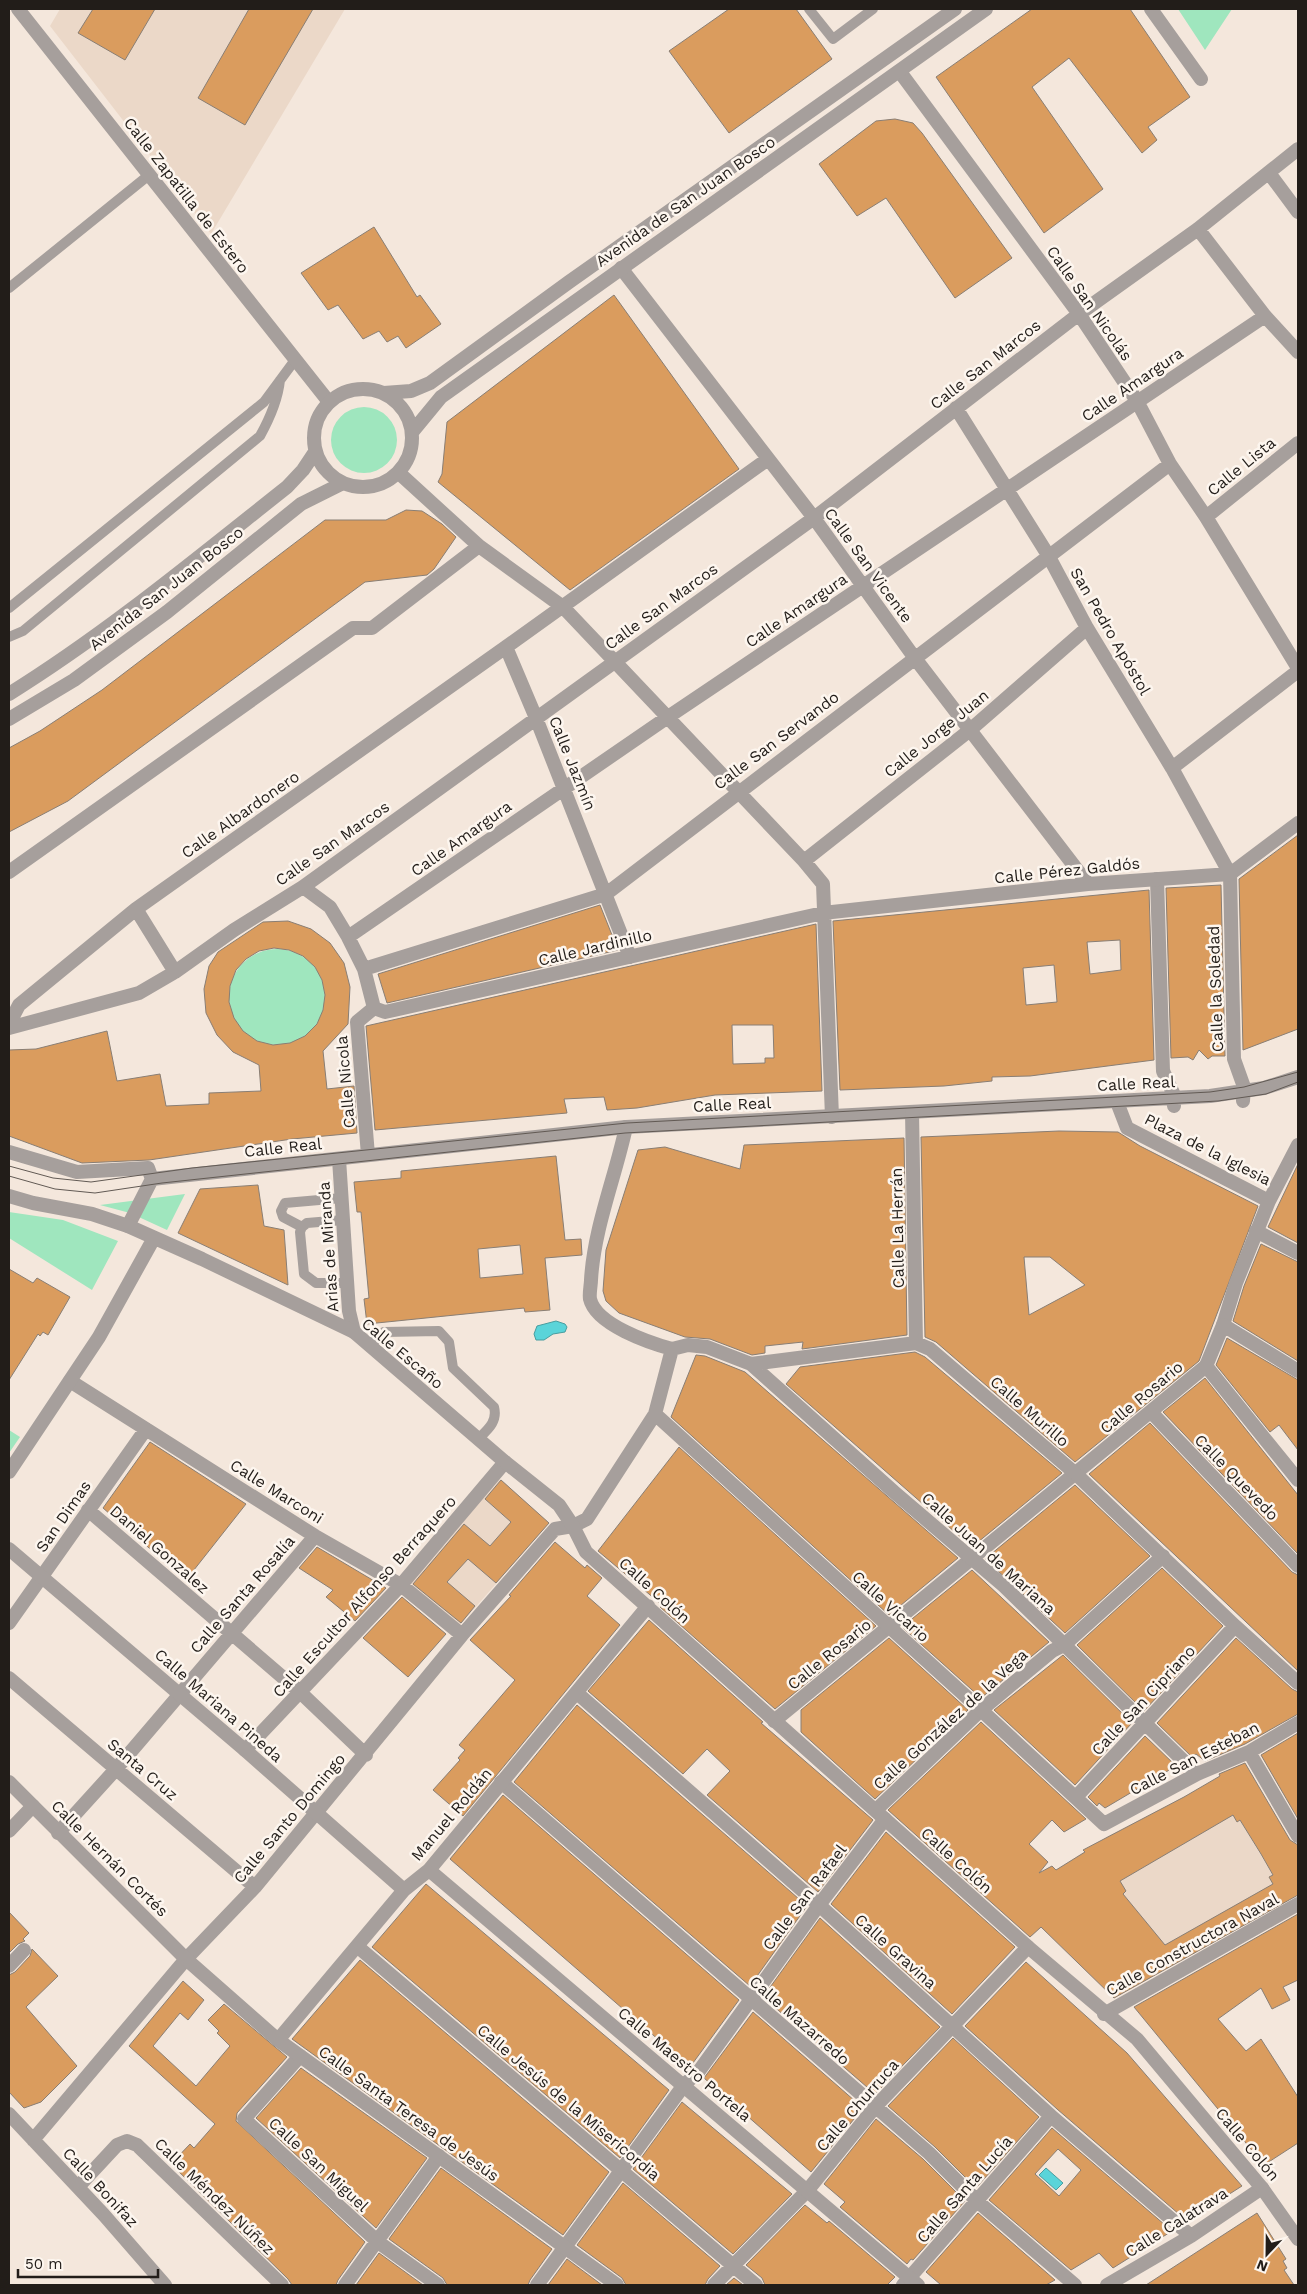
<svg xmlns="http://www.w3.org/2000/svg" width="1307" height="2294" font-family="'Work Sans',sans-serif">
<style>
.built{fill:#ebd8c8}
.green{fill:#9fe6be}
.water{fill:#5ad4d9;stroke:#499d9f}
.building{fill:#da9c5e;stroke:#897e74;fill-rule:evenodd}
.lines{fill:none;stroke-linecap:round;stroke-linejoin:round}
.service{stroke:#a69f9c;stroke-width:10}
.pedestrian{stroke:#a69f9c;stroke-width:14}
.minor{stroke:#a69f9c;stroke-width:14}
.tertiary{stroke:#a69f9c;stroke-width:14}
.tram{stroke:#625a54;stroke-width:1}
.labels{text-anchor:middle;stroke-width:5;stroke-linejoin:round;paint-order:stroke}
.street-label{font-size:16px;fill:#221d19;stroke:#fdf6ef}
</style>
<rect width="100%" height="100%" fill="#f4e7dc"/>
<!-- built -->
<path class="built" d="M 60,9 L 345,9 L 211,234 L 50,26 Z
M 499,1478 L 549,1523 L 459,1626 L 409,1582 Z
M 1216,1780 L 1288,1901 L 1114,1998 L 1042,1927 L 1032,1936 L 1010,1914 L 1056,1870 L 1108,1836 Z"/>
<!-- green -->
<path class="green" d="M 1178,9 L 1232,9 L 1205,50 Z
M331 440a33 33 0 1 1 66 0a33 33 0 1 1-66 0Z
M229 997a48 48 0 1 1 96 0a48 48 0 1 1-96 0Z
M 185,1194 L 167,1230 L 130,1213 L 100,1205 Z
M 9,1212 L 63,1220 L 118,1241 L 92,1290 L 9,1238 Z
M 9,1430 L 20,1437 L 9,1453 Z"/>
<!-- water -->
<path class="water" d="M 556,1321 L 565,1324 L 567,1327 L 565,1332 L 553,1334 L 544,1340 L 536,1340 L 534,1334 L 537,1326 Z
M 1046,2168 L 1063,2183 L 1056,2190 L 1039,2175 Z"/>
<!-- building -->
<path class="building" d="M 93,9 L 155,9 L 125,60 L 78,33 Z
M 249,9 L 313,9 L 245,125 L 198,98 Z
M 729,9 L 796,9 L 832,59 L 729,133 L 669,51 Z
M 1032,9 L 1130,9 L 1190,97 L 1148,127 L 1157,140 L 1142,153 L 1069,58 L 1032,87 L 1103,189 L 1044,233 L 936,77 Z
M 895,119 L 913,123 L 922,133 L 1012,258 L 955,298 L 886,198 L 857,216 L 819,164 L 876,121 Z
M 374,227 L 417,297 L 420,295 L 441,324 L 406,348 L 398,336 L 387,342 L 379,331 L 363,339 L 338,305 L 328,310 L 301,273 Z
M 614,295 L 739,469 L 570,590 L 438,482 L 442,474 L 447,422 Z
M 406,510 L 422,511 L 442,524 L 456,537 L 434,569 L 427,575 L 365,582 L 68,801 L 9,832 L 9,748 L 40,731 L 102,690 L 325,520 L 386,520 Z
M 1298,835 L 1298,1029 L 1243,1050 L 1239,879 Z
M 1221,885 L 1225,1056 L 1212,1056 L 1208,1059 L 1199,1050 L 1193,1060 L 1188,1057 L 1171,1058 L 1166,888 Z
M 1149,890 L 1154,1060 L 1030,1076 L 992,1077 L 992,1081 L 944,1086 L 840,1090 L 833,921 ZM 1120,940 L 1121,970 L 1090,974 L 1087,942 ZM 1054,965 L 1057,1002 L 1026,1005 L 1023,968 Z
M 600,905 L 618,950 L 387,1003 L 378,974 Z
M 288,921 L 311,929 L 330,943 L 344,963 L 350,987 L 348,1024 L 323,1051 L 327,1089 L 354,1086 L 357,1133 L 292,1139 L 149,1160 L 82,1163 L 9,1136 L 9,1050 L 36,1049 L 107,1031 L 117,1081 L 160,1074 L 166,1106 L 209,1104 L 209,1093 L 261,1091 L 259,1065 L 233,1052 L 217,1035 L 206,1013 L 204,989 L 209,966 L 218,952 L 263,922 ZM 274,948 L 289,950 L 303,956 L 315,967 L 322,980 L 325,995 L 323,1010 L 317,1024 L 305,1036 L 290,1043 L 273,1045 L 257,1041 L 243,1031 L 234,1018 L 229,1002 L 230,986 L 236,970 L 246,959 L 259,951 Z
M 816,924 L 822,1091 L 715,1095 L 637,1108 L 607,1110 L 604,1097 L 564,1099 L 567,1113 L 375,1130 L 366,1026 ZM 732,1025 L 773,1025 L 774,1058 L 765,1058 L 765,1063 L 733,1064 Z
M 1059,1131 L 1118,1132 L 1140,1146 L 1258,1206 L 1199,1361 L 1075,1462 L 936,1342 L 925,1337 L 921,1137 ZM 1024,1257 L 1050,1257 L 1085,1285 L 1029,1315 Z
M 904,1138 L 907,1335 L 802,1349 L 803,1342 L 765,1346 L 765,1353 L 752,1355 L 710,1339 L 685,1337 L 619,1313 L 606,1301 L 603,1291 L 606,1250 L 638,1150 L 665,1147 L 740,1169 L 744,1145 Z
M 556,1156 L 565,1240 L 581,1239 L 582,1255 L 545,1258 L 550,1310 L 525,1312 L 524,1308 L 367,1324 L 364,1299 L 369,1298 L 361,1212 L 357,1212 L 354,1182 L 401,1178 L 401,1171 ZM 520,1245 L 523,1274 L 480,1278 L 478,1249 Z
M 1298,1164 L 1298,1243 L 1268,1227 Z
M 258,1185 L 264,1226 L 284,1230 L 288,1285 L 178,1233 L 200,1189 Z
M 1261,1244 L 1298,1262 L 1298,1361 L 1233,1321 L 1244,1286 Z
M 9,1269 L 33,1283 L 37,1278 L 70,1297 L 48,1335 L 43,1332 L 40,1336 L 38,1334 L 9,1380 Z
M 1227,1338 L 1298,1380 L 1298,1450 L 1279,1425 L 1270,1432 L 1216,1365 Z
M 915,1352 L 925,1357 L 1062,1473 L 972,1547 L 786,1384 L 800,1367 Z
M 696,1355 L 705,1356 L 745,1372 L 958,1558 L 889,1615 L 671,1417 Z
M 1205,1378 L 1298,1495 L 1298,1554 L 1163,1412 Z
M 1150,1423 L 1292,1572 L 1298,1575 L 1298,1671 L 1089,1474 Z
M 150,1442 L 246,1504 L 186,1580 L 103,1508 Z
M 679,1447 L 876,1626 L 775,1709 L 660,1607 L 662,1605 L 598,1551 Z
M 501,1480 L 549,1523 L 496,1583 L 468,1559 L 447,1582 L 475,1606 L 461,1623 L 413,1584 L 464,1524 L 490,1546 L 511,1522 L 485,1499 Z
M 1075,1485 L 1150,1556 L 1065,1633 L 985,1559 Z
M 555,1542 L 585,1568 L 587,1565 L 602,1578 L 587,1596 L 620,1625 L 463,1816 L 433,1790 L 460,1760 L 458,1758 L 465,1750 L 459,1745 L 515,1680 L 470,1640 L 511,1596 L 509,1595 Z
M 317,1547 L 386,1588 L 355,1621 L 326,1597 L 333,1590 L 299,1568 Z
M 1162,1568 L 1223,1626 L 1144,1711 L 1077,1645 Z
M 972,1570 L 1049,1642 L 981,1698 L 902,1627 Z
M 402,1597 L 446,1634 L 408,1677 L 363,1638 Z
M 649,1620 L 763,1722 L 761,1723 L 873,1820 L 818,1892 L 707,1795 L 730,1771 L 707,1749 L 683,1774 L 588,1691 Z
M 889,1638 L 968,1710 L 875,1799 L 801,1732 L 801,1710 Z
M 1236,1638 L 1292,1689 L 1298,1692 L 1298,1714 L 1245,1744 L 1205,1761 L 1196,1754 L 1192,1757 L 1157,1723 Z
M 1063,1655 L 1132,1723 L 1075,1785 L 994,1710 Z
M 577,1705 L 807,1906 L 750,1986 L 514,1782 Z
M 981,1722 L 1086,1819 L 1064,1832 L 1052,1820 L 1029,1844 L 1048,1862 L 1039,1873 L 1052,1866 L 1056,1870 L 1085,1852 L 1083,1850 L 1184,1797 L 1220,1776 L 1219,1774 L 1245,1763 L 1290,1840 L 1298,1845 L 1298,1895 L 1114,1998 L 1041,1927 L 1030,1937 L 888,1810 ZM 1233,1815 L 1237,1822 L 1240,1820 L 1261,1854 L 1273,1875 L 1269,1877 L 1273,1884 L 1165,1945 L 1123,1894 L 1126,1891 L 1120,1881 Z
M 1298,1733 L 1298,1819 L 1261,1755 Z
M 1145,1736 L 1176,1766 L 1105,1808 L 1099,1803 L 1097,1806 L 1088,1797 Z
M 503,1795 L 739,2000 L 690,2067 L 450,1859 Z
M 886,1832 L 1015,1947 L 952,2014 L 831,1904 Z
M 426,1884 L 669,2090 L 620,2158 L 372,1947 Z
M 9,1912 L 29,1933 L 23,1939 L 25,1941 L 18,1944 L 9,1953 Z
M 1298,1914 L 1298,1980 L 1283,1987 L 1290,2000 L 1272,2009 L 1261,1988 L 1218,2019 L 1246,2051 L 1261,2039 L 1298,2097 L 1298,2143 L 1264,2165 L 1134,2007 Z
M 820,1918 L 940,2027 L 875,2094 L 763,1997 Z
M 32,1949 L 58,1976 L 26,2007 L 77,2066 L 41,2102 L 24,2108 L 9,2092 L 9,1975 L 15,1972 L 30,1956 Z
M 360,1960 L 609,2172 L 563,2235 L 292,2039 Z
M 1026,1962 L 1127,2053 L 1242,2186 L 1187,2221 L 1057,2109 L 965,2026 Z
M 183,1981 L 204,2000 L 188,2020 L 180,2013 L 153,2046 L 196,2086 L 230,2046 L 217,2033 L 219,2031 L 208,2020 L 224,2004 L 287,2057 L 237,2113 L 236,2121 L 365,2242 L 338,2280 L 336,2285 L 292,2285 L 288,2279 L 171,2164 L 190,2144 L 194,2148 L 215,2124 L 129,2046 Z
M 753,2012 L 863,2108 L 811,2172 L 704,2078 Z
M 953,2038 L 1039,2117 L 976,2188 L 935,2147 L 888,2106 Z
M 301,2068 L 427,2158 L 376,2228 L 256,2118 Z
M 682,2102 L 792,2194 L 733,2254 L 633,2169 Z
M 876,2119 L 923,2159 L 965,2201 L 913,2260 L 911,2259 L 907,2264 L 840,2207 L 845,2202 L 824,2184 Z
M 1052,2128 L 1172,2231 L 1113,2268 L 1099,2253 L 1071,2270 L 989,2200 ZM 1058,2149 L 1081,2170 L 1059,2196 L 1035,2174 Z
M 441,2168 L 552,2249 L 530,2280 L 528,2285 L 447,2285 L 443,2278 L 389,2239 Z
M 623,2183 L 720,2266 L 708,2279 L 705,2285 L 626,2285 L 622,2278 L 577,2245 Z
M 805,2205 L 827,2223 L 829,2221 L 895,2277 L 887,2285 L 765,2285 L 762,2278 L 746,2265 Z
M 978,2213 L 1055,2280 L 1046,2285 L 941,2285 L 926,2272 Z
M 1257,2213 L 1286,2259 L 1283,2261 L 1287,2268 L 1284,2270 L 1294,2285 L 1146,2285 Z
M 379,2253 L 423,2285 L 356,2285 Z
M 567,2259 L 602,2285 L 548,2285 Z
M 734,2278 L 743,2285 L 726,2285 Z"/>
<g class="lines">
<!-- service -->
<path class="service" d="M 809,9 L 833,39 L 873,9
M 9,288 L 149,175
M 9,608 L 264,402 L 295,360
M 9,637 L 23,631 L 260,436 C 270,418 278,400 280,380
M 343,1220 L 307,1223 L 302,1227 L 300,1232 L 304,1274 L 316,1283 L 348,1283
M 302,1227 L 283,1217 L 281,1211 L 285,1203 L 342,1198
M 369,1346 L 384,1332 L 439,1331 L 449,1342 L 453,1368 L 494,1407 C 498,1422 487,1430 478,1439"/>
<!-- pedestrian -->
<path class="pedestrian" d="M 1230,874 L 1234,1059 L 1244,1087 L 1243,1101
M 1157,879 L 1163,1071 L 1173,1093 L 1174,1106
M 1117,1102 L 1127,1128 L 1269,1201 L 1298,1145
M 9,1152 L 77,1172 L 148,1168 L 152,1179 L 626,1127 L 1210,1096 L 1264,1088 L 1298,1077
M 368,1155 L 357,1022 L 374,1008
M 128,1226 L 152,1179
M 1256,1231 L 1298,1253
M 1223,1325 L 1236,1283 L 1269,1201
M 1151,1412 L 1298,1566
M 774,1721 L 1206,1366
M 876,1810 L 981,1710 L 1052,1651 L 1064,1645 L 1163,1556
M 537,2285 L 684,2085 L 699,2071 L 819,1905 L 885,1819"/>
<!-- minor -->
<path class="minor" d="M 18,9 L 329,402
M 1151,9 L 1201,79
M 900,72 L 1079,314 L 1137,401 L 1170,464 L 1206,517 L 1298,668
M 1269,173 L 1298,212
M 1198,229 L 1265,316 L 1298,352
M 621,268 L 814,518 L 914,657 L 1088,884
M 956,408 L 1048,555 L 1087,628 L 1172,768 L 1230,874
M 399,473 L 479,546 L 563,607 L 804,861 L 823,884 L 832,1117
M 1206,517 L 1298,443
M 1172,768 L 1298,671
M 804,861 L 970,730 L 1087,628
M 9,872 L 353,628 L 372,628 L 479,546
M 303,887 L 330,907 L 348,937 L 364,969 L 374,1008 L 385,1012 L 823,913 L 1088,884 L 1230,874 L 1298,823
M 136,909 L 175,972
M 348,937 L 668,717 L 1265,316
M 630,957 L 536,718 L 506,647 L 768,459
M 364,969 L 606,894 L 1170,464
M 9,1024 L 19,1005 L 136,909 L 506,647
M 9,1028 L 139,993 L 175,972 L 234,930 L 303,887 L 814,518 L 1079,314 L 1198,229 L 1298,149
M 912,1112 L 916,1343
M 626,1127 C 615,1178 594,1228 591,1280 C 591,1285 589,1293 590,1299 C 596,1325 650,1343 672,1349
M 339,1159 L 349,1311 L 354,1332
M 672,1349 L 688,1345 L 707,1347 L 751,1364 L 916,1343 L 930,1349 L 1076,1474 L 1235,1626 L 1298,1683
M 751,1364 L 894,1492 L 1004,1586 L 1197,1774
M 1298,1371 L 1223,1325 L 1206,1366 L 1298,1480
M 70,1381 L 315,1536 L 401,1585 L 462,1635
M 655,1414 L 981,1710 L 1104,1824 L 1197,1774 L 1249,1752 L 1298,1723
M 88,1510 L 301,1693 L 366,1755
M 9,1623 L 146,1429
M 9,1678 L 255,1887
M 577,1693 L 819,1905 L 1051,2116 L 1191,2236
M 245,1750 L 401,1585 L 505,1462
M 1249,1752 L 1298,1836
M 501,1782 L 929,2153 L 977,2201 L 1075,2285
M 1076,1797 L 1235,1626
M 9,1831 L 33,1806
M 58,1833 L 116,1769 L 315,1536
M 358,1947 L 756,2285
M 9,1966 L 24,1950
M 1104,2014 L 1298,1904
M 300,2056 L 244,2119 L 378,2242 L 438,2285
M 9,2114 L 104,2215 L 165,2285
M 33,2140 L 186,1959 L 255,1887 L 462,1635 L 555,1529 L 573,1526 L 587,1519 L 655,1414 L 672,1349
M 78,2187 L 117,2145 L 127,2141 L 137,2145 L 282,2285
M 345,2285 L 439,2156
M 714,2285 L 807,2191 L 875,2107 L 1028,1947
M 903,2285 L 1051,2116
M 1107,2285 L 1191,2236 L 1262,2188"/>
<!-- tertiary -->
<path class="tertiary" d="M314 438a49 49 0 1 1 98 0a49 49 0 1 1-98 0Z
M 384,393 L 411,391 L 430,383 L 569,282 L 955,9
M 413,431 L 441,397 L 986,9
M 9,694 C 107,633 196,559 287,487 L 303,470 L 315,452
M 9,719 L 74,680 L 167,612 L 301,504 L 343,483
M 9,1196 L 33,1203 L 92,1214 L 128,1226 L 202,1259 L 354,1332 L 505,1462 L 559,1505 L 573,1526 L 586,1552 L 1028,1947 L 1137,2039 L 1262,2188 L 1298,2239
M 9,1472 L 99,1337 L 154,1238
M 9,1549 L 245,1750 L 404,1890
M 9,1782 L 186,1959 L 278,2040 L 617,2285
M 429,1870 L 918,2285
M 278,2040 L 404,1890 L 429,1870 L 648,1606"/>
<!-- tram -->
<path class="tram" d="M 9,1166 L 53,1178 L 91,1182 L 192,1168 L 627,1123 L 1210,1092 L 1244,1087 L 1298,1072
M 9,1176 L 55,1189 L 95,1193 L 162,1183 L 625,1133 L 1218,1101 L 1266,1094 L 1298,1082"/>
</g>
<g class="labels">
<!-- street labels -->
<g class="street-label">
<text transform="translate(187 195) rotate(52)" y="6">Calle Zapatilla de Estero</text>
<text transform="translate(685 201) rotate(-35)" y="6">Avenida de San Juan Bosco</text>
<text transform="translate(1090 303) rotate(55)" y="6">Calle San Nicolás</text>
<text transform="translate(985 364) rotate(-38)" y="6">Calle San Marcos</text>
<text transform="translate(1132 384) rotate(-34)" y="6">Calle Amargura</text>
<text transform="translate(1241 466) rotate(-39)" y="6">Calle Lista</text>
<text transform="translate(869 565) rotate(54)" y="6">Calle San Vicente</text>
<text transform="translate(166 588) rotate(-38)" y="6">Avenida San Juan Bosco</text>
<text transform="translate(661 606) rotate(-36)" y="6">Calle San Marcos</text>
<text transform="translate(796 610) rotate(-34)" y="6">Calle Amargura</text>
<text transform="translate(1111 631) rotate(60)" y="6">San Pedro Apóstol</text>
<text transform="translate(936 733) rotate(-39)" y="6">Calle Jorge Juan</text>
<text transform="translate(776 740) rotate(-37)" y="6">Calle San Servando</text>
<text transform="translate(573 763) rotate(68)" y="6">Calle Jazmín</text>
<text transform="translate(240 814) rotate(-35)" y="6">Calle Albardonero</text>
<text transform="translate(461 838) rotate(-35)" y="6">Calle Amargura</text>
<text transform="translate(332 843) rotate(-35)" y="6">Calle San Marcos</text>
<text transform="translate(1067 870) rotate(-6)" y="6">Calle Pérez Galdós</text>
<text transform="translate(595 947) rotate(-13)" y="6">Calle Jardinillo</text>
<text transform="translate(1215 989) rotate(-92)" y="6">Calle la Soledad</text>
<text transform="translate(345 1082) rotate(-95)" y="6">Calle Nicola</text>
<text transform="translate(1136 1083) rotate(-3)" y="6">Calle Real</text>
<text transform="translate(732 1104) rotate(-3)" y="6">Calle Real</text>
<text transform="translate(283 1147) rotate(-6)" y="6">Calle Real</text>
<text transform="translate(1208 1149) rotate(27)" y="6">Plaza de la Iglesia</text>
<text transform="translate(897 1228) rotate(-91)" y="6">Calle La Herrán</text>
<text transform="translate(328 1247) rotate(-94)" y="6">Arias de Miranda</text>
<text transform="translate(403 1353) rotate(40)" y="6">Calle Escaño</text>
<text transform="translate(1141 1397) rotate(-40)" y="6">Calle Rosario</text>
<text transform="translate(1030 1411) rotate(41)" y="6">Calle Murillo</text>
<text transform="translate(1237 1477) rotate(46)" y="6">Calle Quevedo</text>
<text transform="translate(277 1491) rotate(32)" y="6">Calle Marconi</text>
<text transform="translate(63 1516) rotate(-55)" y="6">San Dimas</text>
<text transform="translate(160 1549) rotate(41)" y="6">Daniel Gonzalez</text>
<text transform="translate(989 1553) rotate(42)" y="6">Calle Juan de Mariana</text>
<text transform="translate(655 1590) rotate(42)" y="6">Calle Colón</text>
<text transform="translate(242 1594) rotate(-49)" y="6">Calle Santa Rosalía</text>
<text transform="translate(364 1596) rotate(-48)" y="6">Calle Escultor Alfonso Berraquero</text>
<text transform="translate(891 1606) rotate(42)" y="6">Calle Vicario</text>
<text transform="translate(829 1654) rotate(-39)" y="6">Calle Rosario</text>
<text transform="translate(1143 1700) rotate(-47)" y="6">Calle San Cipriano</text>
<text transform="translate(219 1705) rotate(41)" y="6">Calle Mariana Pineda</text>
<text transform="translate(950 1719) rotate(-42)" y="6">Calle González de la Vega</text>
<text transform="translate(1194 1758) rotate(-27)" y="6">Calle San Esteban</text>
<text transform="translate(143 1769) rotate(40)" y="6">Santa Cruz</text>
<text transform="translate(451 1814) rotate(-50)" y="6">Manuel Roldán</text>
<text transform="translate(289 1818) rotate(-50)" y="6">Calle Santo Domingo</text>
<text transform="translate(110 1858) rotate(45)" y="6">Calle Hernán Cortés</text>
<text transform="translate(957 1860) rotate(42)" y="6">Calle Colón</text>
<text transform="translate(804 1897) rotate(-53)" y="6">Calle San Rafael</text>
<text transform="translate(1192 1944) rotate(-29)" y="6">Calle Constructora Naval</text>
<text transform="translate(896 1951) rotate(42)" y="6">Calle Gravina</text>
<text transform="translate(800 2020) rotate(41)" y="6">Calle Mazarredo</text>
<text transform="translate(685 2064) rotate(40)" y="6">Calle Maestro Portela</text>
<text transform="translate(569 2102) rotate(40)" y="6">Calle Jesús de la Misericordia</text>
<text transform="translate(857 2105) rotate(-49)" y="6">Calle Churruca</text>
<text transform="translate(409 2113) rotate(36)" y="6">Calle Santa Teresa de Jesús</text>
<text transform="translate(1248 2144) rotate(50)" y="6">Calle Colón</text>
<text transform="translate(319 2164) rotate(43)" y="6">Calle San Miguel</text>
<text transform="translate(101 2187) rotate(47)" y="6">Calle Bonifaz</text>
<text transform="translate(964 2189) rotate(-49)" y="6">Calle Santa Lucía</text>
<text transform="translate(215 2196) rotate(44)" y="6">Calle Méndez Núñez</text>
<text transform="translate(1176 2222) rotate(-32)" y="6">Calle Calatrava</text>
</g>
</g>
<!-- border -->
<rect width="1307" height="2294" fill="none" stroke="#221d19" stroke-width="20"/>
<!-- north arrow -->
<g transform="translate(1267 2254) rotate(202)" stroke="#fdf6ef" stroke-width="4" paint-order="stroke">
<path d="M0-4L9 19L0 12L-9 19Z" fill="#221d19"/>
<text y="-8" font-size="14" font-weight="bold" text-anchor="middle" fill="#221d19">N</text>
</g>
<!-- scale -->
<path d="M18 2269v8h140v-8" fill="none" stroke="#221d19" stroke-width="2.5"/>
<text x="25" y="2269" font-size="15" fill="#221d19" stroke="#fdf6ef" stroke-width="4" paint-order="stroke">50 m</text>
</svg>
